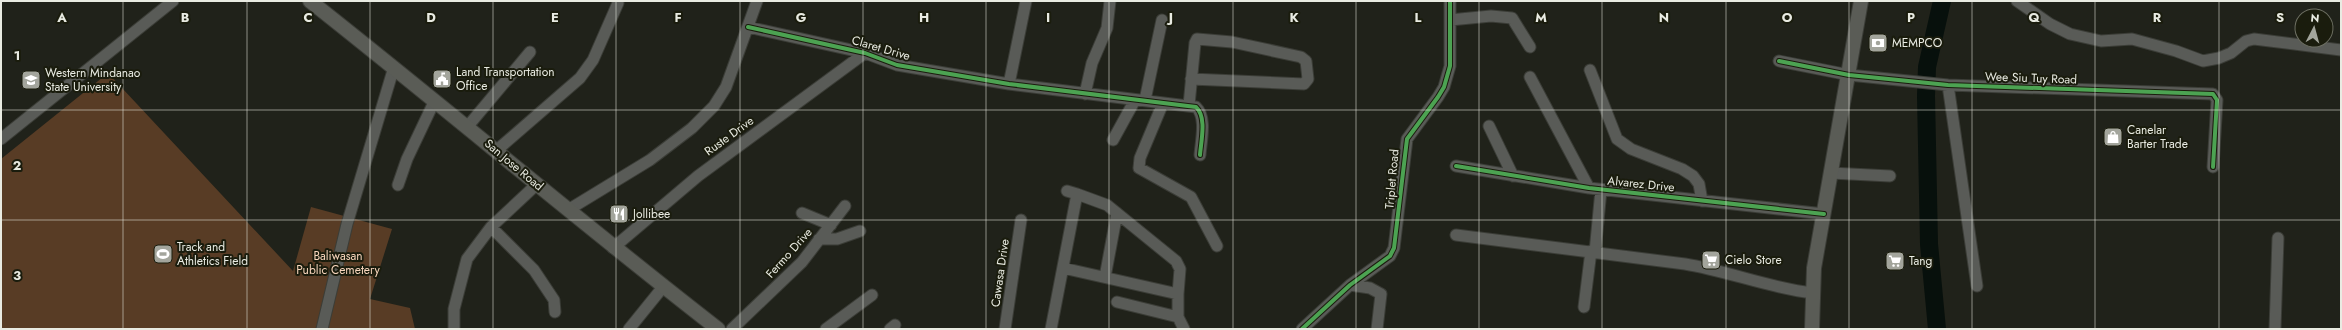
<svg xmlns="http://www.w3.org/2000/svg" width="2342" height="330" font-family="Jost,sans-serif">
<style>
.green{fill:#583c25}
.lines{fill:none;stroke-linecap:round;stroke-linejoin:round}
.river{stroke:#07100c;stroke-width:18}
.minor-casing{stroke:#3b3d37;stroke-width:13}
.major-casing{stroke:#3b3d37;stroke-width:16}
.minor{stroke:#595b57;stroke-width:11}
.major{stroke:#5a5c56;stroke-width:14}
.cycleway-casing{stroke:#1a1c0d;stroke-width:6}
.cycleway{stroke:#4ca352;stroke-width:4}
.grid{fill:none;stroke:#e9ebe2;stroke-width:1;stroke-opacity:0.55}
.labels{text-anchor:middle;stroke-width:4;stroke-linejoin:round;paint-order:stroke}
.poi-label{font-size:12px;fill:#e9ebe2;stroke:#1a1c0d;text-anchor:start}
.street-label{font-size:12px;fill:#e9ebe2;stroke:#1a1c0d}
.park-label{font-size:12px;fill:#f8d6bd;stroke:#1a1c0d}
.grid-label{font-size:13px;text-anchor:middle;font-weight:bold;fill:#e9ebe2;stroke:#1a1c0d;stroke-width:4;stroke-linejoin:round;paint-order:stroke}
</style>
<rect width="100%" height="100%" fill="#20221a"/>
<!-- green -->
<path class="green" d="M 108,73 L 293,271 L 311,207 L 392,229 L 370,299 L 410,308 L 415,329 L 1,329 L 1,159 Z"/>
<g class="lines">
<!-- river -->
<path class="river" d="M 1937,329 L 1929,244 L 1926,96 L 1927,67 L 1942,1"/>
<!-- minor casing -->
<g class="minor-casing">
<path id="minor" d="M 2017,1 L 2050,24 L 2070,34 L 2101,41 L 2132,39 L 2176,51 L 2203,61 L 2219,58 L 2231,53 L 2246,41 L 2254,39 L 2341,50
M 1450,20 L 1491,16 L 1512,18 L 1530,47
M 748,27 L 865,53 L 897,65 L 1009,84 L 1196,107 C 1207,117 1201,141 1200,155
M 1779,61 L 1849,75 L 1948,85 L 2213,94 L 2217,100 L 2213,167
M 1590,70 L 1617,139 L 1631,149 L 1682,169 L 1693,176 L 1699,184 L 1702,201
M 1530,77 L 1589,188
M 1009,84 L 1026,1
M 1948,85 L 1977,286
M 1085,94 L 1092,63 L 1107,28 L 1110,1
M 1145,100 L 1162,20
M 1163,103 L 1140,158 L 1139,168 L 1191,197 L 1217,246
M 1189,105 L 1195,43 L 1197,39 L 1232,42 L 1301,57 L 1306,61 L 1308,79 L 1304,84 L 1191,79
M 468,126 L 530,52
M 1489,126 L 1513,176
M 1,139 L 173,1
M 1113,140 L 1135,100
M 497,150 L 580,78 L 593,60 L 618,3
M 1456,166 L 1589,188 L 1824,214
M 1831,173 L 1890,176
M 398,185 L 407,159 L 435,100
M 1077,194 L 1107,205 L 1176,261 L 1180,269 L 1178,294
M 568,210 L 650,160 L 692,128 L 714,106 L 726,87 L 757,1
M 802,213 L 831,225
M 491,227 L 534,270 L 554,300 L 555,312
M 1456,235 L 1685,264 C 1728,271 1769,288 1813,293
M 819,239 L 837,239 L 860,231
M 613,248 L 698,176 L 865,53
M 1595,252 L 1601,190
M 1063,268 L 1178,294 L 1178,317 L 1184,329
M 1105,277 L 1117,213
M 1350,285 L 1370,288 L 1381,294 L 1377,329
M 1117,302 L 1178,317
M 1584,307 L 1591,251
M 322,329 L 347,224 L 394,67
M 454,329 L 454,309 L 467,259 L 491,227 L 536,185
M 629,329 L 663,287
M 732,329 L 802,262 L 845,206
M 826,329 L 872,295
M 890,329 L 895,325
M 1005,329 L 1021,220
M 1051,329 L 1077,194 L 1067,191
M 1302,329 L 1350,285 L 1390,256 L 1394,248 L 1407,139 L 1438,97 L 1444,87 L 1450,66 L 1450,1
M 2275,329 L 2278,238"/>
</g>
<!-- major casing -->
<g class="major-casing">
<path id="major" d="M 310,1 C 447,109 580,222 718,329
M 1812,329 L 1814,268 L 1861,1"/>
</g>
<!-- minor -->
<use href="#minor" class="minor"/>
<!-- major -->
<use href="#major" class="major"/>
<!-- cycleway casing -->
<g class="cycleway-casing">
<path id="cycleway" d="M 748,27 L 865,53 L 897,65 L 1009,84 L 1196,107 C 1207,117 1201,141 1200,155
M 1779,61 L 1849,75 L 1948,85 L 2213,94 L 2217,100 L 2213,167
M 1456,166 L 1589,188 L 1824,214
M 1302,329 L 1350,285 L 1390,256 L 1394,248 L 1407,139 L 1438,97 L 1444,87 L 1450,66 L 1450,1"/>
</g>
<!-- cycleway -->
<use href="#cycleway" class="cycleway"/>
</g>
<!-- grid -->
<path class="grid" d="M 123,1 L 123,329M 247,1 L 247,329M 370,1 L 370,329M 493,1 L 493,329M 616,1 L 616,329M 740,1 L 740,329M 863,1 L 863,329M 986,1 L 986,329M 1109,1 L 1109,329M 1233,1 L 1233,329M 1356,1 L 1356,329M 1479,1 L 1479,329M 1602,1 L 1602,329M 1726,1 L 1726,329M 1849,1 L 1849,329M 1972,1 L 1972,329M 2095,1 L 2095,329M 2219,1 L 2219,329M 1,110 L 2341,110M 1,220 L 2341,220"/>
<!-- icons -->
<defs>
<g id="bank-square" transform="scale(1)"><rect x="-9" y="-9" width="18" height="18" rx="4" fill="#a3a59c" stroke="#1a1c0d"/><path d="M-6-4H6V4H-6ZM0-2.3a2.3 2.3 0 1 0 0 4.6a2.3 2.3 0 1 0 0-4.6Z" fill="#fff"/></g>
<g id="civic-square" transform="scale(1)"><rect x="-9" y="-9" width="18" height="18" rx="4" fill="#a3a59c" stroke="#1a1c0d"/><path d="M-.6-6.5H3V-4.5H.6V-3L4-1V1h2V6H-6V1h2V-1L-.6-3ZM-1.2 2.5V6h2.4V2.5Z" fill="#fff"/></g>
<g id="university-square" transform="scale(1)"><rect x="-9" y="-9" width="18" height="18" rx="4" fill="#a3a59c" stroke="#1a1c0d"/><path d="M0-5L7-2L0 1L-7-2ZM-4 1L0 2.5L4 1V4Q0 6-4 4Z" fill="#fff"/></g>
<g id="shop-square" transform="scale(1)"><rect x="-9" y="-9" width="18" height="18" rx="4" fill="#a3a59c" stroke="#1a1c0d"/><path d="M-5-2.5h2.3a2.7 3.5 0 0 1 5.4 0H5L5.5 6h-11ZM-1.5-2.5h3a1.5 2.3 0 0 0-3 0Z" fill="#fff"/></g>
<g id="restaurant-square" transform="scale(1)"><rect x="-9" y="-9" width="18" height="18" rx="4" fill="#a3a59c" stroke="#1a1c0d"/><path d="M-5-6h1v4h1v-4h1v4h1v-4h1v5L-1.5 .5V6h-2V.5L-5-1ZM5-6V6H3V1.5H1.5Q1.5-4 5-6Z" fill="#fff"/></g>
<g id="stadium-square" transform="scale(1)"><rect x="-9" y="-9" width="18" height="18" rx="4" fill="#a3a59c" stroke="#1a1c0d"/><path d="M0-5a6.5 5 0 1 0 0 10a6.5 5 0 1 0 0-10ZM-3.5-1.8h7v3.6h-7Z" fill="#fff"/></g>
<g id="supermarket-square" transform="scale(1)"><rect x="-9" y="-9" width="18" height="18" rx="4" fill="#a3a59c" stroke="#1a1c0d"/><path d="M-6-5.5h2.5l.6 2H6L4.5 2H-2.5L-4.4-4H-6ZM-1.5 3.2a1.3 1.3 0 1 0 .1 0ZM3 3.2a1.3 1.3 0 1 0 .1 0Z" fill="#fff"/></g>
</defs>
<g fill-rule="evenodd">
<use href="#bank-square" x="1878" y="43"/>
<use href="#civic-square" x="442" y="79"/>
<use href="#university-square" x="31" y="80"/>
<use href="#shop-square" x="2113" y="137"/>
<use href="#restaurant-square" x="619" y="214"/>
<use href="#stadium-square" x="163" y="254"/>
<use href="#supermarket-square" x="1711" y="260"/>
<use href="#supermarket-square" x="1895" y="261"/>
</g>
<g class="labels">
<!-- poi labels -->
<g class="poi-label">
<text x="1892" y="47">MEMPCO</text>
<text x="456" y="76">Land Transportation<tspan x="456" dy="14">Office</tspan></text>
<text x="45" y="77">Western Mindanao<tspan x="45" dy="14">State University</tspan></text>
<text x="2127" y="134">Canelar<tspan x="2127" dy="14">Barter Trade</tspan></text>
<text x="633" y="218">Jollibee</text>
<text x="177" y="251">Track and<tspan x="177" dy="14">Athletics Field</tspan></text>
<text x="1725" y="264">Cielo Store</text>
<text x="1909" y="265">Tang</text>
</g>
<!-- street labels -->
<g class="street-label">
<text transform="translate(881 48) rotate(16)" y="4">Claret Drive</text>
<text transform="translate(2031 78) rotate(2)" y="4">Wee Siu Tuy Road</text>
<text transform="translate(729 136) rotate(-36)" y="4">Ruste Drive</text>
<text transform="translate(514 165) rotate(40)" y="4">San Jose Road</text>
<text transform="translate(1392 179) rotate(-85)" y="4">Triplet Road</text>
<text transform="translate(1641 184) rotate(6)" y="4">Alvarez Drive</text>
<text transform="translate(789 253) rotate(-48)" y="4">Fermo Drive</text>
<text transform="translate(1000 273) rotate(-82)" y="4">Cawasa Drive</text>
</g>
<!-- park labels -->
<g class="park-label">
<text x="338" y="260">Baliwasan<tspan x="338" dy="14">Public Cemetery</tspan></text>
</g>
</g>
<g class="grid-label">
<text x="62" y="22">A</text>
<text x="185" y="22">B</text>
<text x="308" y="22">C</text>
<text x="431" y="22">D</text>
<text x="555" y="22">E</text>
<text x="678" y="22">F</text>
<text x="801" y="22">G</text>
<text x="924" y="22">H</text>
<text x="1048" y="22">I</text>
<text x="1171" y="22">J</text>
<text x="1294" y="22">K</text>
<text x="1418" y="22">L</text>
<text x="1541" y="22">M</text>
<text x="1664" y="22">N</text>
<text x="1787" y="22">O</text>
<text x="1911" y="22">P</text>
<text x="2034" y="22">Q</text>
<text x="2157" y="22">R</text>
<text x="2280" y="22">S</text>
<text x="17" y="60">1</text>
<text x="17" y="170">2</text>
<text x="17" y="280">3</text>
</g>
<!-- border -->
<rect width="2342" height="330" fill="none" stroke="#e9ebe2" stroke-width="4"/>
<!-- north arrow -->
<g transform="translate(2314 28) rotate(6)"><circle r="19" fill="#1a1c0d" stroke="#6d6f62"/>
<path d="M0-3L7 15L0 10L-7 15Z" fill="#a3a59c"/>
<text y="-6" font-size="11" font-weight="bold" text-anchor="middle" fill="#e9ebe2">N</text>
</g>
</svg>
